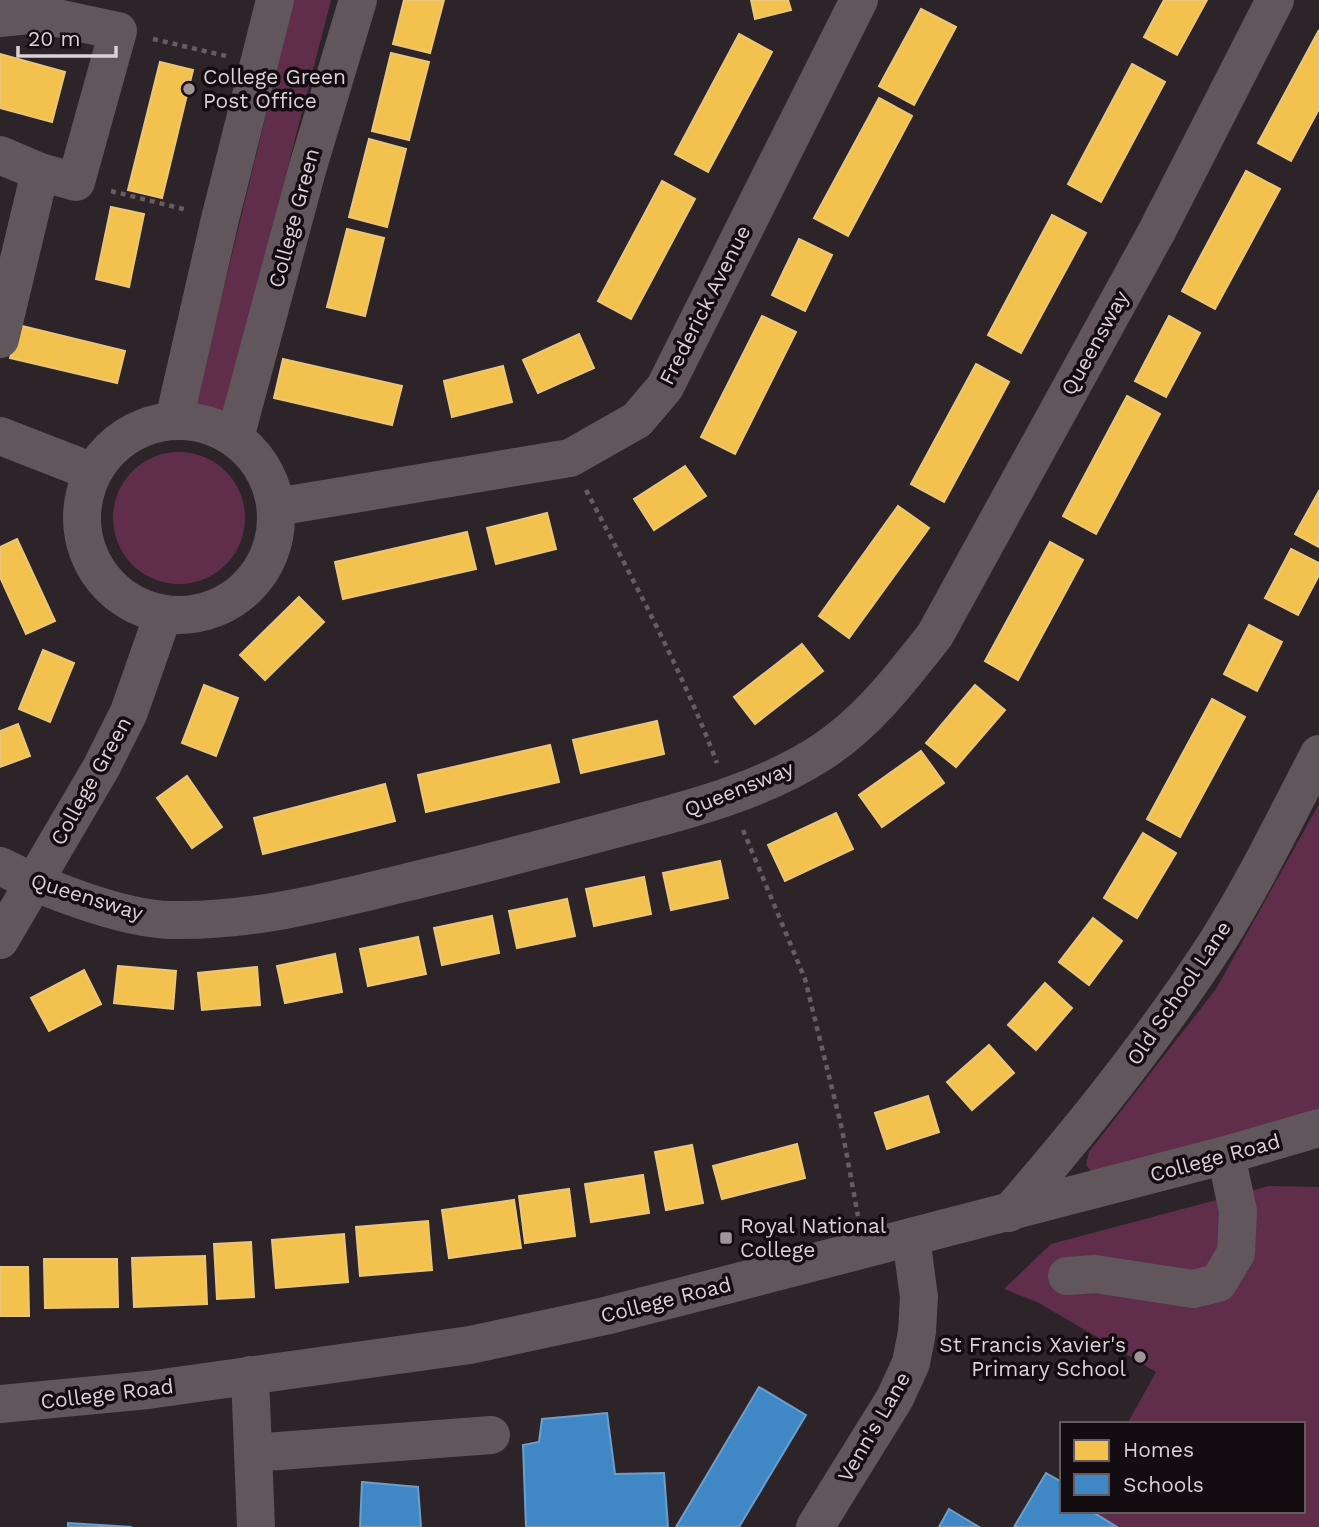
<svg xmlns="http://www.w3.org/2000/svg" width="1319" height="1527" font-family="'Work Sans',sans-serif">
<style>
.green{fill:#602e4b}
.homes{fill:#f2c14e;stroke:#ebc677;stroke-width:2}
.schools{fill:#3f88c5;stroke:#6e9eca;stroke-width:2}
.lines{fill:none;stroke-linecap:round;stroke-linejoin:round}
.path{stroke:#665d62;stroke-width:4.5;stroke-dasharray:5 5;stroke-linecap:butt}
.minor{stroke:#61565b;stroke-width:38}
.poi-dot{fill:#9e9499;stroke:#130c10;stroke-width:2.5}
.labels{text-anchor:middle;stroke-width:7;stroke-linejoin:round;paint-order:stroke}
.poi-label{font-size:21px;fill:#dcd1d6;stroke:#130c10;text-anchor:start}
.street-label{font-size:21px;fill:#dcd1d6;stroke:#130c10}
</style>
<rect width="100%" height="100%" fill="#2c2428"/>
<!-- green -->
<path class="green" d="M 294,0 L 331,0 L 224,414 L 213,408 L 195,406 Z
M113 518a66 66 0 1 1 132 0a66 66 0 1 1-132 0Z
M 1319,804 L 1319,1109 L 1095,1176 L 1086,1165 L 1089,1152 L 1216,989 Z
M 1269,1186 L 1319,1187 L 1319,1527 L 1117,1527 L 1091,1511 L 1303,1511 L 1303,1424 L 1127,1424 L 1156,1372 L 1039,1303 L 1004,1289 L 1051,1244 Z"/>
<!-- homes -->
<path class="homes" d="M 404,0 L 444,0 L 430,53 L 393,44 Z
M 751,0 L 788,0 L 791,10 L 755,19 Z
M 1164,0 L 1207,0 L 1177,55 L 1144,37 Z
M 921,9 L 956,27 L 914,105 L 879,86 Z
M 1319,30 L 1319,109 L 1291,161 L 1258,143 Z
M 739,34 L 772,52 L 708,172 L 675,154 Z
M 391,53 L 429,62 L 409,140 L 372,131 Z
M 0,54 L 65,72 L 52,122 L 0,108 Z
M 160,62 L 193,70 L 162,198 L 128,190 Z
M 1132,64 L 1165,82 L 1101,202 L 1068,184 Z
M 879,98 L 912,116 L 848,236 L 814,218 Z
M 369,139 L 406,149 L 387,227 L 349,217 Z
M 1246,171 L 1280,189 L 1215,309 L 1182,291 Z
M 662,181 L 695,199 L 631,319 L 598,301 Z
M 111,207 L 144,214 L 129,287 L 96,279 Z
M 1052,215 L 1086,233 L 1021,353 L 988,335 Z
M 347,229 L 384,238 L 365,316 L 327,307 Z
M 799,239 L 832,255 L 805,311 L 772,295 Z
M 762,316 L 796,332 L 735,454 L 701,437 Z
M 1169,316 L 1200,333 L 1166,397 L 1135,381 Z
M 18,325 L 125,351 L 117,383 L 10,358 Z
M 579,334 L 594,368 L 538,393 L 523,360 Z
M 283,359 L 402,386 L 392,425 L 274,398 Z
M 976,364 L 1009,382 L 944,502 L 911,484 Z
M 503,366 L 512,402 L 452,417 L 444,381 Z
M 1127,396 L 1160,414 L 1096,534 L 1063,516 Z
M 685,466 L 706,496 L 654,530 L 634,499 Z
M 1319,491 L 1319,547 L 1295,534 Z
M 898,506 L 929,528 L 849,638 L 819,616 Z
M 547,513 L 556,549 L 496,564 L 487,528 Z
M 467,532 L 476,569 L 343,599 L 335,562 Z
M 17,539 L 55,621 L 26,634 L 0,577 L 0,547 Z
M 1050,542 L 1083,560 L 1018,680 L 985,661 Z
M 1291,549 L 1319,563 L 1319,575 L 1298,615 L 1265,598 Z
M 299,597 L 324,622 L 265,680 L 240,655 Z
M 1249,625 L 1282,642 L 1257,691 L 1224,674 Z
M 802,644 L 823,671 L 755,724 L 734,697 Z
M 43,650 L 74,663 L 50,722 L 19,709 Z
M 204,685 L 238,698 L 216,756 L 182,743 Z
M 975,685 L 1005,710 L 956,767 L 926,743 Z
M 1212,699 L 1245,717 L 1180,837 L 1147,819 Z
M 657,721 L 664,754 L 581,773 L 573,740 Z
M 18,724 L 30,756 L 0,767 L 0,731 Z
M 550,745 L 559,782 L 426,812 L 418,775 Z
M 921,751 L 944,783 L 882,827 L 859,795 Z
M 187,776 L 222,827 L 192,848 L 157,798 Z
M 385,784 L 395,821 L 263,854 L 254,818 Z
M 836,813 L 853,849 L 785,881 L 768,845 Z
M 1143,833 L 1176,853 L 1137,918 L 1104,898 Z
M 720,861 L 728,898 L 671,910 L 663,873 Z
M 644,877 L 651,914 L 594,926 L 586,889 Z
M 567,899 L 575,936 L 517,948 L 509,911 Z
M 492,916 L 499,953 L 442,965 L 434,928 Z
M 1093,918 L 1122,941 L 1089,985 L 1059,962 Z
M 418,937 L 426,974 L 368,986 L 360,949 Z
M 335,954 L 342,992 L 285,1003 L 277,966 Z
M 118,966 L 176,971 L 173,1009 L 114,1003 Z
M 257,967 L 260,1005 L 202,1010 L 198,973 Z
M 84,970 L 101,1004 L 49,1031 L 31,998 Z
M 1045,983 L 1072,1008 L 1036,1050 L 1008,1025 Z
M 989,1045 L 1014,1073 L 972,1110 L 947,1082 Z
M 928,1096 L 939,1132 L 887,1149 L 875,1113 Z
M 797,1144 L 805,1178 L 722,1199 L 713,1166 Z
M 692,1145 L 703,1203 L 666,1210 L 655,1152 Z
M 643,1175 L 649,1213 L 591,1222 L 585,1184 Z
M 569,1189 L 575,1236 L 525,1243 L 519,1196 Z
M 514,1200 L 521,1248 L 449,1258 L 442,1210 Z
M 428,1221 L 432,1270 L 360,1276 L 356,1227 Z
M 344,1234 L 348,1282 L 276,1288 L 272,1240 Z
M 251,1242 L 254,1297 L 217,1299 L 214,1244 Z
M 205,1256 L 207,1304 L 134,1307 L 132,1258 Z
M 44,1259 L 117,1259 L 118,1307 L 45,1308 Z
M 0,1267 L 28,1267 L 29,1316 L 0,1316 Z"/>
<!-- schools -->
<path class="schools" d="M 759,1387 L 806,1415 L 739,1527 L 676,1527 Z
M 607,1413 L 615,1474 L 664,1473 L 668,1527 L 526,1527 L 523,1445 L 539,1442 L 542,1419 Z
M 1046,1473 L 1062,1482 L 1062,1511 L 1091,1511 L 1117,1527 L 1014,1527 Z
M 362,1482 L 418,1487 L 421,1527 L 360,1527 Z
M 949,1509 L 979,1527 L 939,1527 Z
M 68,1523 L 132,1527 L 68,1527 Z"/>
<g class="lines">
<!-- path -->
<path class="path" d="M 153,39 L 226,56
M 111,191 L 187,210
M 586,490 C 633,580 681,668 717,763
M 743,830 L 805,979 L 842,1129 L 858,1216"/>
<!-- minor -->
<path class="minor" d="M 0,18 L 38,14 L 118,31 L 76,182 L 40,172 L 0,339
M 0,155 L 40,172
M 174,420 L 220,219 L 275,0
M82 518a97 97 0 1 1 194 0a97 97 0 1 1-194 0Z
M 0,436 L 93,472
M 235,438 L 307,170 L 358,0
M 276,507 L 570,458 L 637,420 L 665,387 L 859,0
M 0,866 C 43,888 122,919 171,920 C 263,922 352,895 441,874 C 504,859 567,842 630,825 C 696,808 765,789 822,752 C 868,722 902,677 935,635 L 1157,231 L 1275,0
M 0,940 L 101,768 L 129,712 L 163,615
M 1009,1213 C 1084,1127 1155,1038 1217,942 C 1255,882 1286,817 1319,754
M 1067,1276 L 1095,1274 L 1193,1289 L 1218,1283 L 1236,1253 L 1238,1211 L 1226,1155
M 250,1375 L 256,1527
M 0,1404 L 148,1390 L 470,1345 L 605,1316 L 730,1284 L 1226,1155 L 1319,1128
M 253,1453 L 491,1435
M 815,1527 L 895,1398 L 911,1363 L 917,1332 L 919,1297 L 911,1238"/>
</g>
<!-- markers -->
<g class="poi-dot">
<circle cx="189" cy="89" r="7"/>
<rect x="719" y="1231" width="14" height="14" rx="3.5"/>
<circle cx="1140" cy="1357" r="7"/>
</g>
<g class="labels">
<!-- poi labels -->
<g class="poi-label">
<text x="203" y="84">College Green<tspan x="203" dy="24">Post Office</tspan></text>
<text x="740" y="1233">Royal National<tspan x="740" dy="24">College</tspan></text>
<text x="1126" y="1352" text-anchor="end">St Francis Xavier's<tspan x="1126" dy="24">Primary School</tspan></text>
</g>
<!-- street labels -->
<g class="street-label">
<text transform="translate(294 218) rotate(-75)" y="7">College Green</text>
<text transform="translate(705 305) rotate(-63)" y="7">Frederick Avenue</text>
<text transform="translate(1095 343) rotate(-61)" y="7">Queensway</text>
<text transform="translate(91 781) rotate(-61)" y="7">College Green</text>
<text transform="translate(739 789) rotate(-22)" y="7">Queensway</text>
<text transform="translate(87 897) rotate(17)" y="7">Queensway</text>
<text transform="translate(1179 993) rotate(-56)" y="7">Old School Lane</text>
<text transform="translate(1215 1158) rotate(-15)" y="7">College Road</text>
<text transform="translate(666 1300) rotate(-14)" y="7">College Road</text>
<text transform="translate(107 1394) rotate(-7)" y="7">College Road</text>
<text transform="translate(874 1427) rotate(-60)" y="7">Venn's Lane</text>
</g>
</g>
<!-- legend -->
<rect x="1060" y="1422" width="245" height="91" fill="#130c10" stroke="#635b5f" stroke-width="2"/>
<rect x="1074" y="1440" width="35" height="21" fill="#f2c14e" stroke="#635b5f" stroke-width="2"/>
<text x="1123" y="1457" font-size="21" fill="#dcd1d6">Homes</text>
<rect x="1074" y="1474" width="35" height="21" fill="#3f88c5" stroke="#635b5f" stroke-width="2"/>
<text x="1123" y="1492" font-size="21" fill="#dcd1d6">Schools</text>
<!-- scale -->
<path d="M18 46v10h98v-10" fill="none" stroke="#dcd1d6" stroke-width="3.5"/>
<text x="28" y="46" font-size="21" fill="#dcd1d6" stroke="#130c10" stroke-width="5" paint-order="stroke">20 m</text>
</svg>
